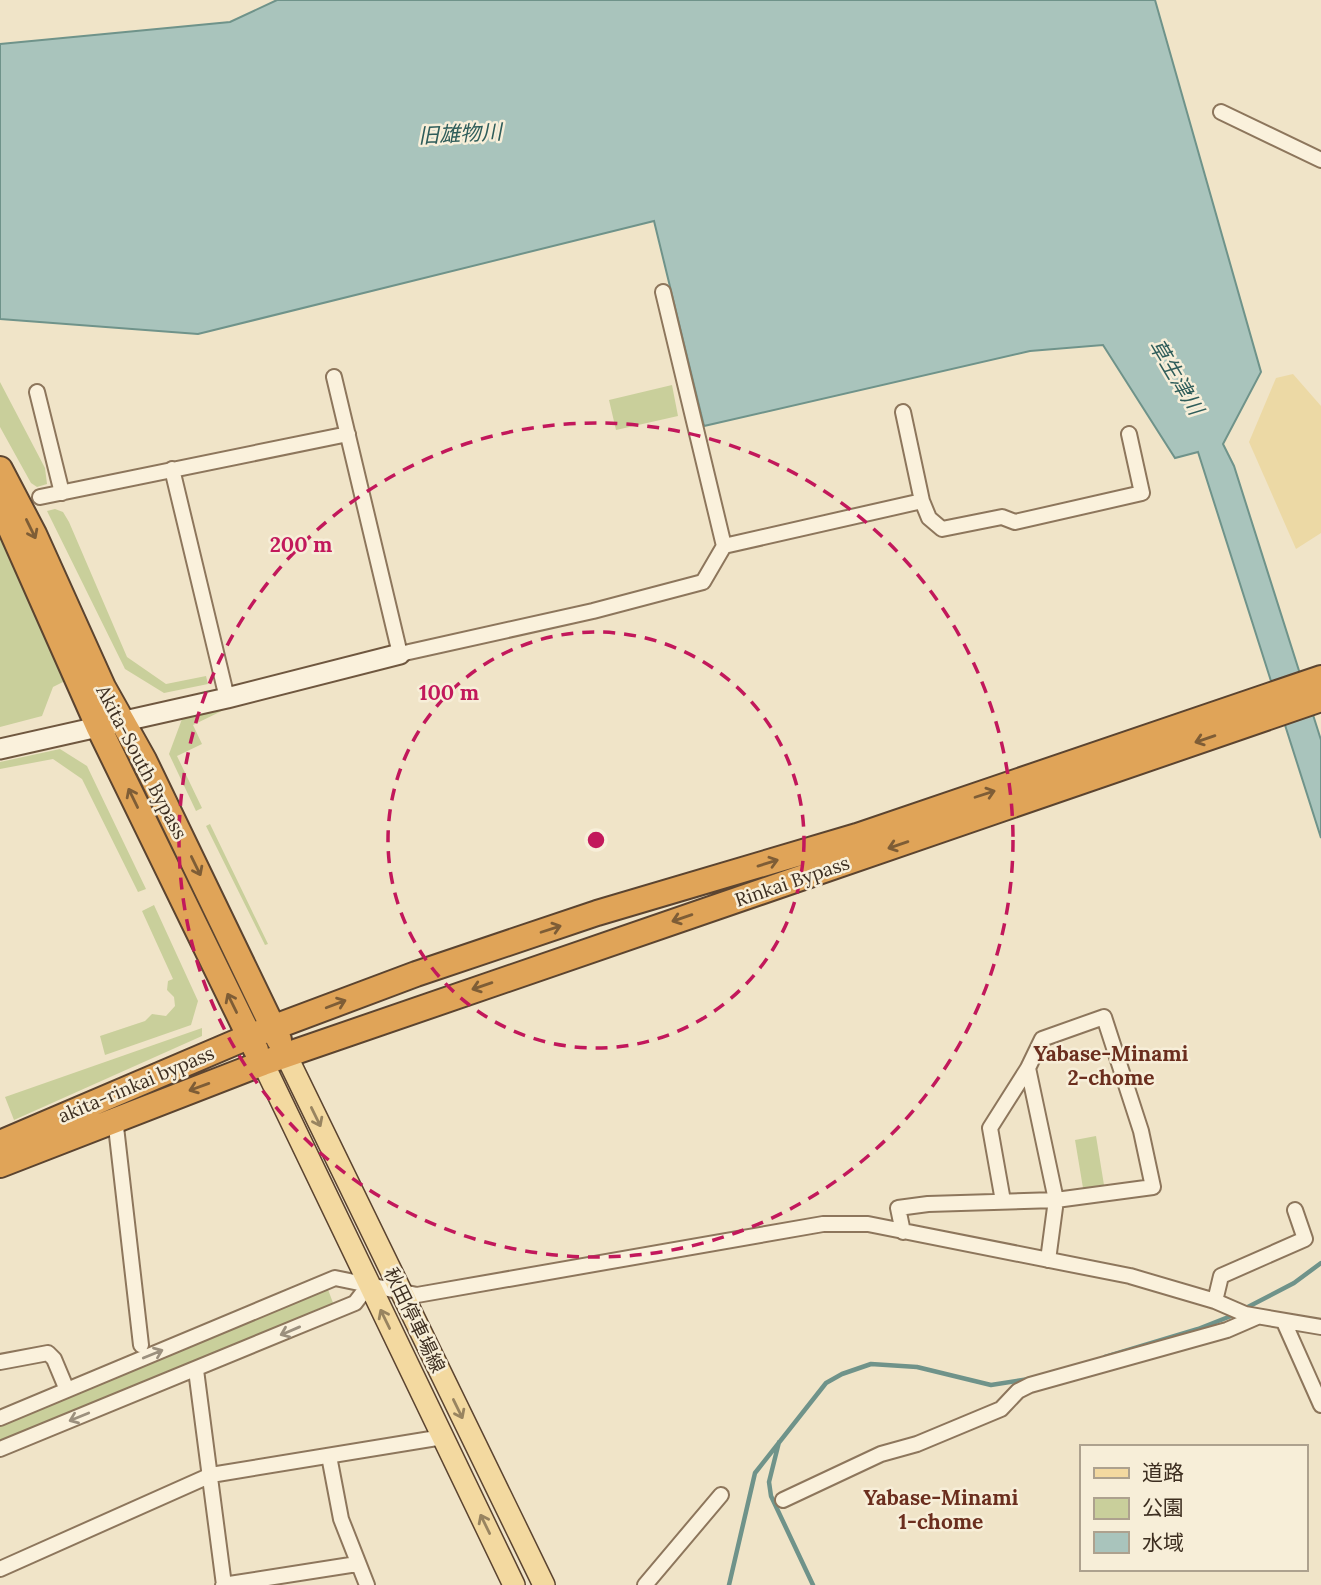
<svg xmlns="http://www.w3.org/2000/svg" width="1321" height="1585" font-family="Lora,'Noto Sans JP',serif">
<style>
.green{fill:#c9cf9b}
.sand{fill:#ecd9a5}
.water{fill:#a9c4bc;stroke:#6f938a;stroke-width:2}
.lines{fill:none;stroke-linecap:round;stroke-linejoin:round}
.stream{stroke:#6f938a;stroke-width:4.5}
.street-casing{stroke:#8d765c;stroke-width:18}
.secondary-casing{stroke:#6f573f;stroke-width:23}
.primary-casing{stroke:#5b4430;stroke-width:24}
.highway-casing{stroke:#5b4430;stroke-width:28}
.street{stroke:#faf1dc;stroke-width:14}
.secondary{stroke:#faf1dc;stroke-width:19}
.primary{stroke:#f3d9a0;stroke-width:21}
.highway{stroke:#e0a458;stroke-width:24}
.oneway{stroke:#7e5d36}
.oneway2{stroke:#988460}
.oneway3{stroke:#9c907e}
.ring{fill:none;stroke:#c2185b;stroke-width:3.5;stroke-dasharray:12 9}
.labels{text-anchor:middle;stroke-width:5;stroke-linejoin:round;paint-order:stroke}
.street-label{font-size:19px;fill:#3d2e20;stroke:#f7eed8}
.water-label{font-size:21px;font-style:italic;fill:#2f5d5a;stroke:#f7eed8}
.neighbourhood-label{font-size:21px;font-weight:bold;fill:#6b2e1e;stroke:#f7eed8}
.centre{fill:#c2185b;stroke:#f7eed8;stroke-width:3.5}
.ring-label{font-size:21px;text-anchor:middle;font-weight:bold;fill:#c2185b;stroke:#f7eed8;stroke-width:5;stroke-linejoin:round;paint-order:stroke}
</style>
<rect width="100%" height="100%" fill="#f0e4c8"/>
<!-- green -->
<path class="green" d="M 0,382 L 45,468 L 47,484 L 37,487 L 31,483 L 0,427 Z
M 672,385 L 678,416 L 616,430 L 609,400 Z
M 55,509 L 63,512 L 69,522 L 127,657 L 166,684 L 206,676 L 208,684 L 164,693 L 125,669 L 47,511 Z
M 0,533 L 65,681 L 53,687 L 42,716 L 0,727 Z
M 236,704 L 193,725 L 202,744 L 177,756 L 202,808 L 196,811 L 169,754 L 182,719 Z
M 60,749 L 87,766 L 146,889 L 138,892 L 82,779 L 53,759 L 0,769 L 0,762 Z
M 210,824 L 268,944 L 265,945 L 206,826 Z
M 154,905 L 198,1001 L 191,1025 L 105,1055 L 100,1036 L 145,1021 L 152,1014 L 166,1016 L 175,1006 L 174,997 L 167,990 L 168,981 L 173,979 L 142,911 Z
M 202,1028 L 202,1036 L 14,1120 L 5,1097 Z
M 1096,1136 L 1104,1185 L 1083,1188 L 1075,1140 Z
M 327,1287 L 335,1308 L 0,1444 L 0,1421 Z"/>
<!-- sand -->
<path class="sand" d="M 1293,374 L 1321,406 L 1321,533 L 1296,549 L 1249,442 L 1276,378 Z"/>
<!-- water -->
<path class="water" d="M 277,0 L 1155,0 L 1261,372 L 1223,444 L 1234,466 L 1321,740 L 1321,838 L 1198,452 L 1175,458 L 1103,345 L 1030,351 L 704,426 L 654,221 L 198,334 L 0,319 L 0,44 L 230,22 Z"/>
<g class="lines">
<!-- stream -->
<path class="stream" d="M 1244,1309 L 1294,1283 L 1321,1263
M 1105,1357 L 1198,1329 L 1236,1314
M 779,1442 L 769,1482 L 771,1496 L 813,1585
M 729,1585 L 755,1473 L 826,1383 L 842,1374 L 871,1364 L 917,1367 L 991,1385 L 1029,1379"/>
<!-- street casing -->
<g class="street-casing">
<path id="street" d="M 1221,112 L 1321,160
M 334,377 L 400,654 L 593,611 L 703,582 L 724,546 L 663,292
M 37,392 L 62,493
M 903,412 L 922,501
M 172,469 L 227,698
M 40,497 L 348,434
M 724,546 L 922,501 L 929,518 L 942,529 L 1002,517 L 1015,522 L 1142,493 L 1129,434
M 115,1118 L 141,1345
M 1003,1201 L 990,1128 L 1028,1068
M 903,1232 L 898,1208 L 928,1204 L 1056,1200 L 1153,1187 L 1141,1131 L 1104,1017 L 1042,1039 L 1028,1068 L 1056,1200 L 1048,1260
M 1215,1301 L 1221,1276 L 1305,1239 L 1295,1210
M 1284,1322 L 1321,1405
M 0,1362 L 48,1353 L 54,1359 L 67,1390
M 196,1370 L 224,1585
M 0,1418 L 335,1278 L 417,1295 L 823,1224 L 868,1224 L 1130,1276 L 1215,1301 L 1245,1314 L 1321,1327
M 0,1449 L 355,1303 L 368,1286
M 329,1456 L 341,1519 L 367,1585
M 783,1500 L 881,1454 L 917,1444 L 1001,1409 L 1018,1391 L 1030,1385 L 1227,1330 L 1257,1317
M 0,1569 L 211,1475 L 443,1437
M 223,1585 L 357,1564
M 645,1585 L 721,1495"/>
</g>
<!-- secondary casing -->
<g class="secondary-casing">
<path id="secondary" d="M 0,749 L 227,698 L 400,654"/>
</g>
<!-- primary casing -->
<g class="primary-casing">
<path id="primary" d="M 286,1055 L 544,1585
M 263,1063 L 514,1585"/>
</g>
<!-- highway casing -->
<g class="highway-casing">
<path id="highway" d="M 0,469 L 34,534 L 103,687 L 144,760 L 279,1040
M 0,505 L 98,726 L 256,1050
M 0,1143 L 248,1037 L 416,974 L 597,913 L 857,836 L 1321,678
M 0,1165 L 263,1063 L 1321,699"/>
</g>
<!-- street -->
<use href="#street" class="street"/>
<!-- secondary -->
<use href="#secondary" class="secondary"/>
<!-- primary -->
<use href="#primary" class="primary"/>
<!-- highway -->
<use href="#highway" class="highway"/>
</g>
<!-- one-way arrows -->
<defs><path id="oneway-shaft" d="M-6 0H5M1.5-3L5.5 0L1.5 3" fill="none" stroke-width="1.6" stroke-linecap="round" stroke-linejoin="round" transform="scale(1.75)"/></defs>
<g class="oneway">
<use href="#oneway-shaft" transform="translate(31 529) rotate(64)"/>
<use href="#oneway-shaft" transform="translate(1205 739) rotate(161)"/>
<use href="#oneway-shaft" transform="translate(985 794) rotate(-18)"/>
<use href="#oneway-shaft" transform="translate(133 798) rotate(-116)"/>
<use href="#oneway-shaft" transform="translate(898 845) rotate(161)"/>
<use href="#oneway-shaft" transform="translate(768 863) rotate(-17)"/>
<use href="#oneway-shaft" transform="translate(196 866) rotate(64)"/>
<use href="#oneway-shaft" transform="translate(682 918) rotate(161)"/>
<use href="#oneway-shaft" transform="translate(551 929) rotate(-18)"/>
<use href="#oneway-shaft" transform="translate(482 986) rotate(161)"/>
<use href="#oneway-shaft" transform="translate(232 1003) rotate(-116)"/>
<use href="#oneway-shaft" transform="translate(336 1004) rotate(-21)"/>
<use href="#oneway-shaft" transform="translate(199 1087) rotate(160)"/>
</g>
<g class="oneway2">
<use href="#oneway-shaft" transform="translate(316 1117) rotate(64)"/>
<use href="#oneway-shaft" transform="translate(385 1319) rotate(-116)"/>
<use href="#oneway-shaft" transform="translate(458 1409) rotate(64)"/>
<use href="#oneway-shaft" transform="translate(485 1524) rotate(-116)"/>
</g>
<g class="oneway3">
<use href="#oneway-shaft" transform="translate(290 1331) rotate(157)"/>
<use href="#oneway-shaft" transform="translate(153 1354) rotate(-22)"/>
<use href="#oneway-shaft" transform="translate(79 1417) rotate(158)"/>
</g>
<!-- distance rings -->
<g class="ring">
<circle cx="596" cy="840" r="208"/>
<circle cx="596" cy="840" r="417"/>
</g>
<g class="labels">
<!-- street labels -->
<g class="street-label">
<text transform="translate(142 762) rotate(62)" y="7">Akita-South Bypass</text>
<text transform="translate(792 881) rotate(-19)" y="7">Rinkai Bypass</text>
<text transform="translate(136 1084) rotate(-23)" y="7">akita-rinkai bypass</text>
<text transform="translate(415 1320) rotate(64)" y="7">秋田停車場線</text>
</g>
<!-- water labels -->
<g class="water-label">
<text transform="translate(460 134) rotate(-3)" y="7">旧雄物川</text>
<text transform="translate(1176 377) rotate(59)" y="7">草生津川</text>
</g>
<!-- neighbourhood labels -->
<g class="neighbourhood-label">
<text x="1111" y="1061">Yabase-Minami<tspan x="1111" dy="24">2-chome</tspan></text>
<text x="941" y="1505">Yabase-Minami<tspan x="941" dy="24">1-chome</tspan></text>
</g>
</g>
<circle cx="596" cy="840" r="10" class="centre"/>
<g class="ring-label">
<text x="301" y="552">200 m</text>
<text x="449" y="700">100 m</text>
</g>
<!-- legend -->
<rect x="1080" y="1445" width="228" height="126" fill="#f7eed8" stroke="#ada18e" stroke-width="2"/>
<rect x="1094" y="1468" width="35" height="10" fill="#f3d9a0" stroke="#ada18e" stroke-width="2"/>
<text x="1142" y="1480" font-size="21" fill="#3d2e20">道路</text>
<rect x="1094" y="1498" width="35" height="21" fill="#c9cf9b" stroke="#ada18e" stroke-width="2"/>
<text x="1142" y="1515" font-size="21" fill="#3d2e20">公園</text>
<rect x="1094" y="1532" width="35" height="21" fill="#a9c4bc" stroke="#ada18e" stroke-width="2"/>
<text x="1142" y="1550" font-size="21" fill="#3d2e20">水域</text>
</svg>
